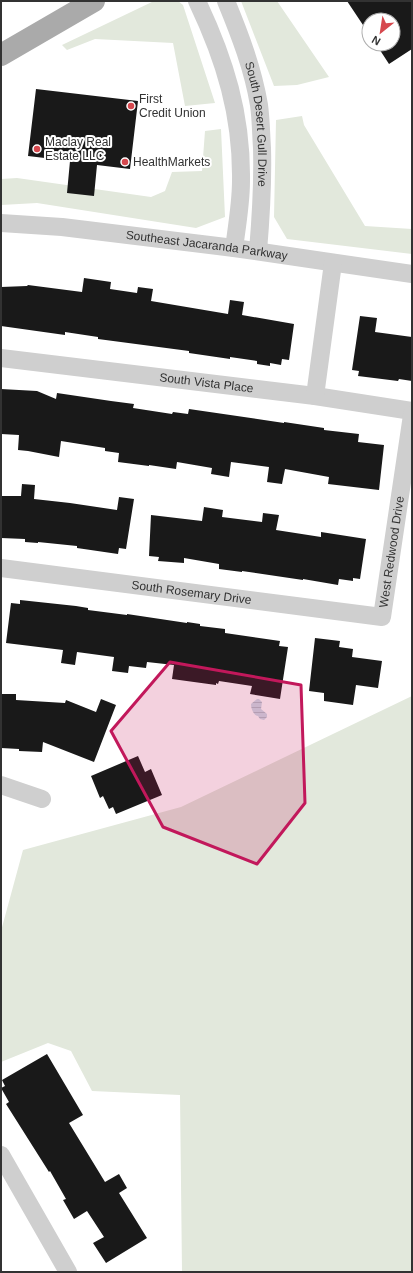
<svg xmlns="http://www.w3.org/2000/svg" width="413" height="1273" font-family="Helvetica,sans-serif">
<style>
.grass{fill:#e2e8dc}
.water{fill:url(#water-rules)}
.building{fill:#191919}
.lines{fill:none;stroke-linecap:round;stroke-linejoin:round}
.minor{stroke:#cfcfcf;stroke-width:18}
.major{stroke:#aaa;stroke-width:22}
.marked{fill:#c2185b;fill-opacity:0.2;stroke:#c2185b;stroke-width:3;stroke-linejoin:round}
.poi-dot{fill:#d6484e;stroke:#fff;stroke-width:1.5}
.labels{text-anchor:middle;stroke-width:4;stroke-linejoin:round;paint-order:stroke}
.poi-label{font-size:12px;fill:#323232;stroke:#fff;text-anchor:start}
.street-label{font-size:12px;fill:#323232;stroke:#fff}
</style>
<defs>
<pattern id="water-rules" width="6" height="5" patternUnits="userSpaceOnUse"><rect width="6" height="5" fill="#cedee9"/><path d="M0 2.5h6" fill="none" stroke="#b1bfc8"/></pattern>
</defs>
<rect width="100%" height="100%" fill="#fff"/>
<!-- grass -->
<path class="grass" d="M 154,1 L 178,1 L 183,5 L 215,103 L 185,106 L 173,43 L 95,39 L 67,50 L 62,45 Z
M 241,1 L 277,1 L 329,77 L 297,85 L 274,86 Z
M 302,116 L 304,125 L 365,226 L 412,229 L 412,254 L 287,239 L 274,217 L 276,120 Z
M 221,129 L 225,217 L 196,228 L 37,203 L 1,205 L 1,179 L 17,178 L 151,197 L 165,191 L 172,172 L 202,171 L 205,131 Z
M 412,696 L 412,1272 L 182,1272 L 180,1095 L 92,1091 L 71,1051 L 48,1043 L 1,1062 L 1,931 L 23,850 L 181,807 Z"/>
<!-- water -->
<path class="water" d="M 257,699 L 259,699 L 262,702 L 261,709 L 267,714 L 267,717 L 264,720 L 260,719 L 258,716 C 253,715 251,708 251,704 Z"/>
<!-- building -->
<path class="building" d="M 347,1 L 412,1 L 412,49 L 389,64 L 376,44 L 393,44 L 393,20 L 369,20 L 369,34 Z
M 36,89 L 138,101 L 130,169 L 97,165 L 94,196 L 67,193 L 70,161 L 28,156 Z
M 84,278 L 111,282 L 110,289 L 137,293 L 138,287 L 153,289 L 151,301 L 228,314 L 230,300 L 244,302 L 242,315 L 294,324 L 289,360 L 282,359 L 281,365 L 270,363 L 270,366 L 257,364 L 257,361 L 230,357 L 230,359 L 189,353 L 189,351 L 98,339 L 98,337 L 65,332 L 65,335 L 1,326 L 1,287 L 27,286 L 28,285 L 82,292 Z
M 360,316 L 377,318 L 375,332 L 412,337 L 412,381 L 399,379 L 398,381 L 358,376 L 359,371 L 352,370 Z
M 1,389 L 37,391 L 56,399 L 57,393 L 111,401 L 134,404 L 133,408 L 172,414 L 173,412 L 188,414 L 189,409 L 284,423 L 284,422 L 324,428 L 324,430 L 359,434 L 358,442 L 384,445 L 379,490 L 328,484 L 329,477 L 285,469 L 282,484 L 267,482 L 269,467 L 231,462 L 229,477 L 211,474 L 212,468 L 177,462 L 176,469 L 149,465 L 149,466 L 118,462 L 119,453 L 105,451 L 105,448 L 61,441 L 59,457 L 28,451 L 18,450 L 19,435 L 1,434 Z
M 22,484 L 35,485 L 34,499 L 70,503 L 117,510 L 119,497 L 134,499 L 126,549 L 119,548 L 118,554 L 77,548 L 77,546 L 38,542 L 38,543 L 25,542 L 25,539 L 1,538 L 1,496 L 21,496 Z
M 204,507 L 223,510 L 222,517 L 262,522 L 263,513 L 279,515 L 276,530 L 321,537 L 321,532 L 366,539 L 360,579 L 353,578 L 353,581 L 339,579 L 338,585 L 303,579 L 303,580 L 242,571 L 242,572 L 219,569 L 219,564 L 184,558 L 184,563 L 158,561 L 159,557 L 149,556 L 151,515 L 202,521 Z
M 20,600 L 76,606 L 88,608 L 88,610 L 127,615 L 127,614 L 187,623 L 187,622 L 200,624 L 200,626 L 225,629 L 225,633 L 280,641 L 279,646 L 288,647 L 280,699 L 250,694 L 252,686 L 219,681 L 218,684 L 216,683 L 216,685 L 172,679 L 174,665 L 147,662 L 146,668 L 129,666 L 128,673 L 112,671 L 114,657 L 77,652 L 75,665 L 61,663 L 63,650 L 6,643 L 11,603 L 20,604 Z
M 315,638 L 340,641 L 339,647 L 353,649 L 352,657 L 382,661 L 378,688 L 356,685 L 353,705 L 324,701 L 324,693 L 309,691 Z
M 1,694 L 16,694 L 16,700 L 65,703 L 66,700 L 96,712 L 101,699 L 116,705 L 94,762 L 43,742 L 42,752 L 19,751 L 19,749 L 1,748 Z
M 138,756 L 145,772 L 151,769 L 162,795 L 116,814 L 113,807 L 109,809 L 103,796 L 100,798 L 91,776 Z
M 47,1054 L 83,1115 L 69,1123 L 105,1182 L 119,1174 L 127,1188 L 119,1193 L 147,1238 L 106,1263 L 93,1243 L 104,1237 L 87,1211 L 74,1219 L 63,1200 L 66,1199 L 50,1171 L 49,1172 L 6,1104 L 9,1102 L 1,1088 L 5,1086 L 2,1080 Z"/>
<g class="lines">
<!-- minor -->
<g class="minor">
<path d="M 197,1 C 225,60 242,115 241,181 C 241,203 237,226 234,248"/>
<path id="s1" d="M 226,1 C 240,35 253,69 259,105 C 261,119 261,134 262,148 C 263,183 261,216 258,251"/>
<path id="s2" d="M 1,223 L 62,227 L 234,248 L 412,274"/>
<path id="s3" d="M 1,358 L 315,396 L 412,411"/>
<path d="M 315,396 L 333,263"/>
<path id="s4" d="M 1,568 L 382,617 L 412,415"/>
<path d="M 1,785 L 42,799"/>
<path d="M 1,1155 L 68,1272"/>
</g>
<!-- major -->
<path class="major" d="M 1,55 L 94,1"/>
</g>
<!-- marked area -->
<path class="marked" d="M 170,662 L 301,685 L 305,803 L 257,864 L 163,827 L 111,731 Z"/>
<!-- markers -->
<g class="poi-dot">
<circle cx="131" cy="106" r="4"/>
<circle cx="37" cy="149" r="4"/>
<circle cx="125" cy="162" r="4"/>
</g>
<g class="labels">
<!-- poi labels -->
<g class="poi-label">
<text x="139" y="103">First<tspan x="139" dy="14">Credit Union</tspan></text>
<text x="45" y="146">Maclay Real<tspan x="45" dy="14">Estate LLC</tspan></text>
<text x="133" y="166">HealthMarkets</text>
</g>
<!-- street labels -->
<g class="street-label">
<text dy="4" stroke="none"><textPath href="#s1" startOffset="128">South Desert Gull Drive</textPath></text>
<text dy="4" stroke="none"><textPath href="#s2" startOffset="207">Southeast Jacaranda Parkway</textPath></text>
<text dy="4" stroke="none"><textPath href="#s3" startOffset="207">South Vista Place</textPath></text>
<text dy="4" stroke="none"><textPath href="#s4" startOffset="450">West Redwood Drive</textPath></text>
<text dy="4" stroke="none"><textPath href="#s4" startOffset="192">South Rosemary Drive</textPath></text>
</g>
</g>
<!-- border -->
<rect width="413" height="1273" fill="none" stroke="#323232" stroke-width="4"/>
<!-- north arrow -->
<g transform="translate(381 32) rotate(210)"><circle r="19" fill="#ffffff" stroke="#adadad"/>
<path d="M0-3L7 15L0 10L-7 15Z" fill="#d6484e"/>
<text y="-6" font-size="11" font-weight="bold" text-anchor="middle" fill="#323232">N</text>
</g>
</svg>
